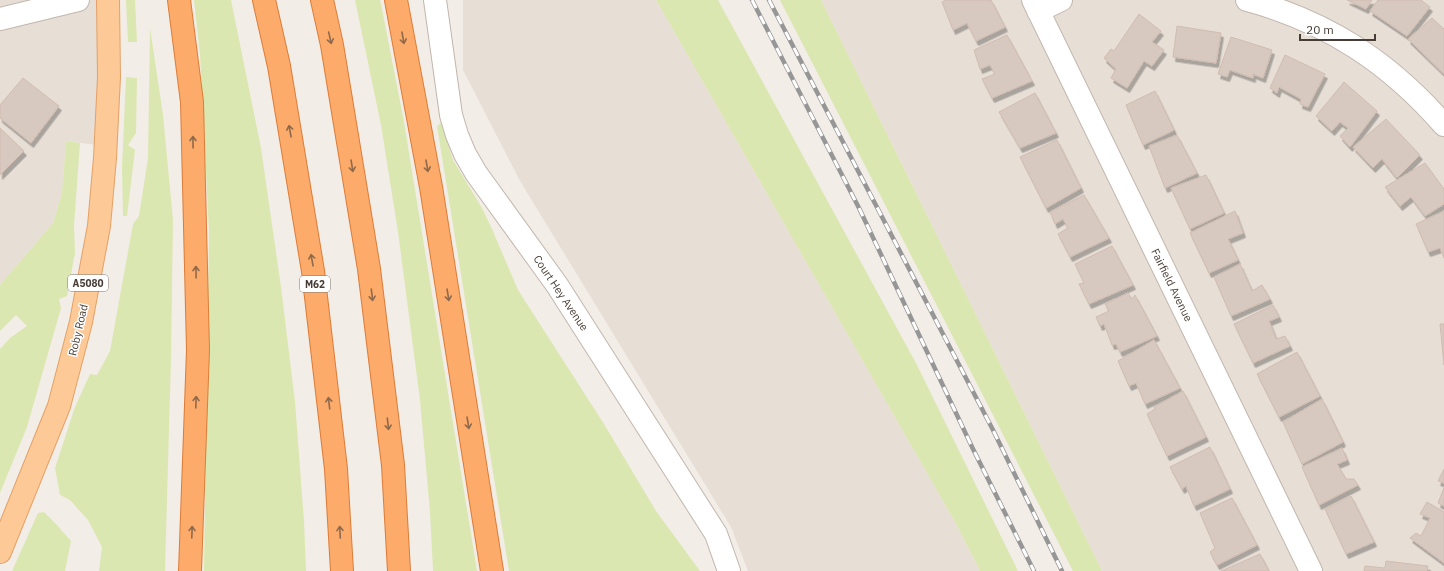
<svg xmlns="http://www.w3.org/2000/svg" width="1444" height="571" font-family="'IBM Plex Sans',sans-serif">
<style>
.residential{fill:#e7ded6}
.green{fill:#dbe7b1}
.building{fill:#d8c9c0;stroke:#d0bcb0;filter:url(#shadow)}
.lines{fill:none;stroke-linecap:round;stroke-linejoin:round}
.minor-casing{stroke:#c2b6ad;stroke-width:24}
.primary-casing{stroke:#e3a166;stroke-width:24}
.motorway-casing{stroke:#dc7c39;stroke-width:24}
.minor{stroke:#fff;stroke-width:22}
.primary{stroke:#fdc997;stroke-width:22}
.motorway{stroke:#fcab6a;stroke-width:22}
.rail-casing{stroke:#969696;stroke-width:4.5}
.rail{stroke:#fff;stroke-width:3;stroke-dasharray:9;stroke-linecap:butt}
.oneway{stroke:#8f694b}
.labels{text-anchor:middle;stroke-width:3;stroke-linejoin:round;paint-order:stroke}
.shield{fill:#fff;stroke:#7e7772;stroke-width:1}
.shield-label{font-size:10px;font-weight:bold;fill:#473d36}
.street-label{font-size:11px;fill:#473d36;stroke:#fff}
</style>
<defs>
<filter id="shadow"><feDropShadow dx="2.5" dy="4.5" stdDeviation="0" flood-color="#0004"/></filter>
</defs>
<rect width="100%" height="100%" fill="#f3ede7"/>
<!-- residential -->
<path class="residential" d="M 0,0 L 108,0 L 105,146 L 66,141 L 62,193 L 53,223 L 0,285 Z
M 463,0 L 656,0 L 955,522 L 980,571 L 748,571 L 731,527 L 520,181 L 463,70 Z
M 821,0 L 1444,0 L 1444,571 L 1102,571 Z"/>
<!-- green -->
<path class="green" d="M 126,0 L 135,0 L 137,42 L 128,42 Z
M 194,0 L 231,0 L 261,148 L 281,287 L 295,402 L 304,521 L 306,571 L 204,571 L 209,232 L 200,55 Z
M 355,0 L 380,0 L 382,9 L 404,122 L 477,571 L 433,571 L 430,512 L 420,400 L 398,232 L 381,125 Z
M 656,0 L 718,0 L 917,365 L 1018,571 L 980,571 L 955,522 Z
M 780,0 L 821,0 L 1102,571 L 1073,571 Z
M 150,28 L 163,115 L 173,220 L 171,358 L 165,571 L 99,571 L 102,547 L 88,520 L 70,500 L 60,495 L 55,468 L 75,407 L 90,374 L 97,375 L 110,351 L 133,224 L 139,216 L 148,158 Z
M 126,77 L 137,78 L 136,133 L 128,145 L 135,150 L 127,216 L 123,216 L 122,168 Z
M 441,123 L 453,160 L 482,208 L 492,229 L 518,290 L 604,424 L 656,511 L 700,571 L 509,571 L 437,126 Z
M 66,141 L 80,143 L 74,226 L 75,253 L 67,296 L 59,299 L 61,308 L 27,427 L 0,493 L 0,349 L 10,338 L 27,326 L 16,315 L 0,331 L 0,285 L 53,223 L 62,193 Z
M 44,512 L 56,524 L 71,541 L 65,571 L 12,571 L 38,513 Z"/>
<!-- building -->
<path class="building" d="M 946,0 L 991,0 L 1005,27 L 976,41 L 967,23 L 953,30 L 942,2 Z
M 1347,0 L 1372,0 L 1366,9 Z
M 1378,0 L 1421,0 L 1430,7 L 1407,36 L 1370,11 Z
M 1139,14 L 1161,31 L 1152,42 L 1164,50 L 1152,66 L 1144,61 L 1127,88 L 1111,78 L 1116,69 L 1104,58 L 1111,49 L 1114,51 Z
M 1432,18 L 1444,29 L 1444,74 L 1408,39 Z
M 1177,26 L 1221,33 L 1216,63 L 1173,57 Z
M 1007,35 L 1032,81 L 992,98 L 982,79 L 995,74 L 990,65 L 980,69 L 974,50 Z
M 1231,37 L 1272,50 L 1263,78 L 1253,74 L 1253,78 L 1230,70 L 1227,77 L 1218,74 Z
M 1285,55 L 1325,74 L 1308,107 L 1300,104 L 1301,99 L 1279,87 L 1277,93 L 1270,88 Z
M 23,78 L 59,106 L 31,143 L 0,118 L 0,105 Z
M 1344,82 L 1377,111 L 1350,147 L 1340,136 L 1348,128 L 1340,122 L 1332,131 L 1316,116 Z
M 1155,91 L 1174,130 L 1143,145 L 1126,105 Z
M 1035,93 L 1056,133 L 1020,148 L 999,112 Z
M 1386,119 L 1420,155 L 1397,178 L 1382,159 L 1373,168 L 1353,147 Z
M 0,128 L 24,151 L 0,175 Z
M 1177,135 L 1197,173 L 1165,188 L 1149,146 Z
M 1057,140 L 1081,188 L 1046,208 L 1020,157 Z
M 1425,163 L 1444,189 L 1444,204 L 1425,216 L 1411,197 L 1400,206 L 1385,187 Z
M 1206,175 L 1224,213 L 1190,229 L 1171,188 Z
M 1084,195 L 1109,238 L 1070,257 L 1058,234 L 1068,228 L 1063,219 L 1055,224 L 1050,212 Z
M 1235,211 L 1243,233 L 1228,239 L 1238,260 L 1209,273 L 1190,233 Z
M 1444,211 L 1444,258 L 1440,248 L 1428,252 L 1416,224 Z
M 1112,246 L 1133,285 L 1089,304 L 1079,284 L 1084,283 L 1075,264 Z
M 1240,264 L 1252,291 L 1262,285 L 1270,299 L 1231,316 L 1214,277 Z
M 1128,293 L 1132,299 L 1135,295 L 1157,336 L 1120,352 L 1116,344 L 1112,345 L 1104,324 L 1100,326 L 1096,317 L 1109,311 L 1105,304 Z
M 1273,305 L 1279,317 L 1269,321 L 1276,339 L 1285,336 L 1290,346 L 1253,363 L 1234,324 Z
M 1440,324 L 1444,324 L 1444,365 Z
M 1154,340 L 1180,388 L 1145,404 L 1136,383 L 1129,386 L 1118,361 Z
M 1297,352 L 1320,396 L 1279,417 L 1257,374 Z
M 1183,391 L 1206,437 L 1167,456 L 1147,414 L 1155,409 L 1154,407 Z
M 1322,399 L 1343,442 L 1302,464 L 1283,422 Z
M 1210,447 L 1230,489 L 1194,506 L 1186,486 L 1182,489 L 1170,467 Z
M 1342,448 L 1347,460 L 1337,464 L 1346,479 L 1354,479 L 1358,485 L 1319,505 L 1302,467 Z
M 1444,469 L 1444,483 L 1438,481 Z
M 1444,488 L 1444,506 L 1438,503 Z
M 1351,496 L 1374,542 L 1346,554 L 1325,509 Z
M 1232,498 L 1257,545 L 1217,565 L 1210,552 L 1215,548 L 1200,513 Z
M 1427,502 L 1444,512 L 1444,563 L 1410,538 L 1416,533 L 1421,536 L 1430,518 L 1420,514 Z
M 1260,554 L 1269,571 L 1221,571 Z
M 1386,561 L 1428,566 L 1427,571 L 1364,571 L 1365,566 L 1385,568 Z"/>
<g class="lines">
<!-- minor casing -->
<g class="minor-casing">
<path id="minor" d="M 435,0 L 451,115 L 457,135 L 465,154 L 476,173 L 557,285 L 716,534 L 729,571
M 1033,0 L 1311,571
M 1247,0 C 1328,22 1389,62 1444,125
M 1038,11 L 1061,0
M 0,19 L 78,0"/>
</g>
<!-- primary casing -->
<g class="primary-casing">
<path id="primary" d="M 0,552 L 59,406 L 81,322 L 99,226 L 105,158 L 109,77 L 108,0"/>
</g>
<!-- motorway casing -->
<g class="motorway-casing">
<path id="motorway" d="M 179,0 L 192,102 L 198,350 L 190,571
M 264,0 L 279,66 L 313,271 L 336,469 L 342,571
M 322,0 L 332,45 L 369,269 L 393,465 L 399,571
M 396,0 L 431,187 L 492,571"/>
</g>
<!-- minor -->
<use href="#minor" class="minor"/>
<!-- primary -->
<use href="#primary" class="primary"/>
<!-- motorway -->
<use href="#motorway" class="motorway"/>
<!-- rail casing -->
<g class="rail-casing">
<path id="rail" d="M 752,0 L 859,208 L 973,449 L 1034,571
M 769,0 L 993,430 L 1062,571"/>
</g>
<!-- rail -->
<use href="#rail" class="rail"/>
</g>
<!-- one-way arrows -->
<defs><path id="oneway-shaft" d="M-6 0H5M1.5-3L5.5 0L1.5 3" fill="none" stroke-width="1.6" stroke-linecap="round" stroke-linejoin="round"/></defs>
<g class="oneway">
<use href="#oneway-shaft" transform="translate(330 38) rotate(77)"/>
<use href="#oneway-shaft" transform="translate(403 38) rotate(80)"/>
<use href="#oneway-shaft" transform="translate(290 131) rotate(-100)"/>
<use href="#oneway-shaft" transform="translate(193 142) rotate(-91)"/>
<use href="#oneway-shaft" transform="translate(352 166) rotate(81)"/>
<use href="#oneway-shaft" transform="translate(427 166) rotate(80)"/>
<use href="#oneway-shaft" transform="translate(312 260) rotate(-100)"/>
<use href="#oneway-shaft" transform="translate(196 272) rotate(-91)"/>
<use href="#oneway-shaft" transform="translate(372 295) rotate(83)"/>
<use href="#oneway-shaft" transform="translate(448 295) rotate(81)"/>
<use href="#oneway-shaft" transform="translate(196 402) rotate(-88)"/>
<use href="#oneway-shaft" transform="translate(329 403) rotate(-97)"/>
<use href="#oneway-shaft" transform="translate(468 423) rotate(81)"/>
<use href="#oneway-shaft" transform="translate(388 424) rotate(83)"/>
<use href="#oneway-shaft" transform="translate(192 532) rotate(-88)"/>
<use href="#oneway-shaft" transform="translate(340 532) rotate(-93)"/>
</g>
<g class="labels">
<!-- shield labels -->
<g class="shield">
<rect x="68" y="275" width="40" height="16" rx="3"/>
<rect x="300" y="276" width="30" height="16" rx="3"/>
</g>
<g class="shield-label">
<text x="88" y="287">A5080</text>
<text x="315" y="288">M62</text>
</g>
<!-- street labels -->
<g class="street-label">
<text transform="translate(1172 285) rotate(64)" y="4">Fairfield Avenue</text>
<text transform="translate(561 293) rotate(56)" y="4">Court Hey Avenue</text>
<text transform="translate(78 330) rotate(-77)" y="4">Roby Road</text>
</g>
</g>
<!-- scale -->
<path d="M1300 34v6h75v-6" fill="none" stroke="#473d36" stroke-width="2"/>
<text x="1306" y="34" font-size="12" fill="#473d36" stroke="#ffffff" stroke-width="3" paint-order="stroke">20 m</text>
</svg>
